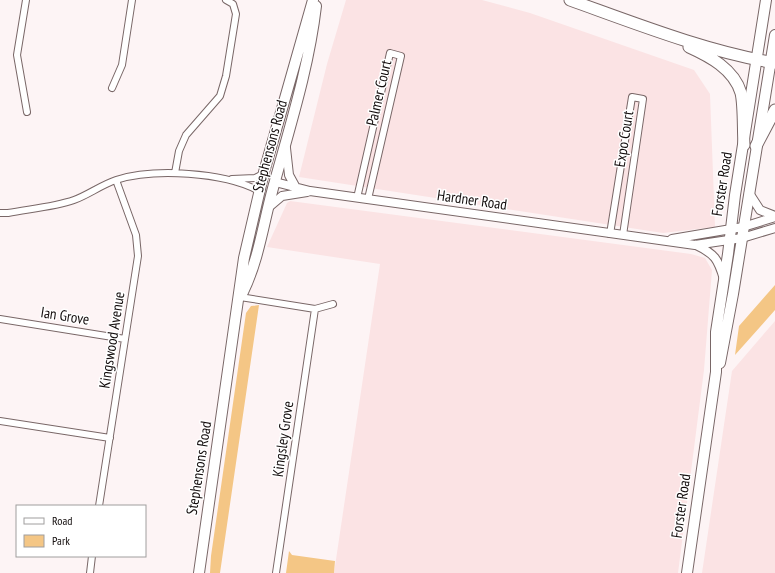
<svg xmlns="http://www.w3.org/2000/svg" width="775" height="573" font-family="'PT Sans Narrow',sans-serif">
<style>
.built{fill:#fbe3e4}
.green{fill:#f4c685}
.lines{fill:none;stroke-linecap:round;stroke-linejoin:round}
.minor-casing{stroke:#796767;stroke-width:8}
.tertiary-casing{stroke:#796767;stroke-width:10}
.primary-casing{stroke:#796767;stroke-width:12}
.motorway-casing{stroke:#796767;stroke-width:13}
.minor{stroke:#fff;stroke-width:6}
.tertiary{stroke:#fff;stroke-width:8}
.primary{stroke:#fff;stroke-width:10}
.motorway{stroke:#fff;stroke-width:11}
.labels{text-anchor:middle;stroke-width:3;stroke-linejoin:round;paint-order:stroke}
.street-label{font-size:15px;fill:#120c0c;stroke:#fff}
</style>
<rect width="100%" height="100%" fill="#fdf4f5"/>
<!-- built -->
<path class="built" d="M 346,0 L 482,0 L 530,13 L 694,70 L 710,94 L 715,227 L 663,233 L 299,177 L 327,64 Z
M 290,201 L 691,254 L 705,258 L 712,270 L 704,370 L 678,573 L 334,573 L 380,264 L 267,247 L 287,203 Z
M 775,321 L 775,573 L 702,573 L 732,371 Z"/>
<!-- green -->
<path class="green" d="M 775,285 L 775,310 L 735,355 L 739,326 Z
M 259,305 L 220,573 L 210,573 L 211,556 L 246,313 L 251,306 Z
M 289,551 L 292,555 L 335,561 L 334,573 L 286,573 Z"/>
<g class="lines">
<!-- minor casing -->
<g class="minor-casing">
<path id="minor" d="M 26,0 L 17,55 L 27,112
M 112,88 L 122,65 L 132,0
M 175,173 L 179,151 L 186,135 L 220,96 L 226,76 L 236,14 L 233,4 L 226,0
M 232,179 L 255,178 L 263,174
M 357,198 L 390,53 L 401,56 L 368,199
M 0,213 L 8,213 C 29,209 54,207 74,200 C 88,195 101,185 116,180 C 154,168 224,172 259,191
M 610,234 L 632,97 L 643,99 L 623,235
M 240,297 L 315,309 L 276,573
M 315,309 L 333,304
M 0,319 L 125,339
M 0,421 L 110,438
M 99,506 L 138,256 L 136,235 L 116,180
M 90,573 L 92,556"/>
</g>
<!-- tertiary casing -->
<g class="tertiary-casing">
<path id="tertiary" d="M 286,148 L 289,175 L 295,186
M 275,182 L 310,191 L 695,245 L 742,238 L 775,228
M 749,193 L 760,210 L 775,216
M 269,207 L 282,196 L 307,192
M 672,239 L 743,227 L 775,217
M 696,245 C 715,254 718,259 724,279"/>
</g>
<!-- primary casing -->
<g class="primary-casing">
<path id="primary" d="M 243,292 C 260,257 264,218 275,181 C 291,123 309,66 316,6
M 720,363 L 733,294 L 775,35
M 199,573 L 244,258 L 264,172 L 313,0
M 687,573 L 716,372 L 716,332 L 728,254 L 735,195 L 766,0"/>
</g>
<!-- motorway casing -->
<g class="motorway-casing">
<path id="motorway" d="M 570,0 C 637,24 705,51 775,63
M 689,47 C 709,56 734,69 741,93 C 744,105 743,131 744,145
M 756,146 L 775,110"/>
</g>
<!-- minor -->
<use href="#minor" class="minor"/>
<!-- tertiary -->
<use href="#tertiary" class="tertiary"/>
<!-- primary -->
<use href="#primary" class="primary"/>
<!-- motorway -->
<use href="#motorway" class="motorway"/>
</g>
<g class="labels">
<!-- street labels -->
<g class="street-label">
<text transform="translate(379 93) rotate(-77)" y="5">Palmer Court</text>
<text transform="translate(624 139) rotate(-81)" y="5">Expo Court</text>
<text transform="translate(270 146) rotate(-75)" y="5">Stephensons Road</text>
<text transform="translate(722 184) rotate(-81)" y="5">Forster Road</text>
<text transform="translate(472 200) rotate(8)" y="5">Hardner Road</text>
<text transform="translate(65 316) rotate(9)" y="5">Ian Grove</text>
<text transform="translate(112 340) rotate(-81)" y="5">Kingswood Avenue</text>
<text transform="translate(283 439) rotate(-82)" y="5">Kingsley Grove</text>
<text transform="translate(199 468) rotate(-81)" y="5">Stephensons Road</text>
<text transform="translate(681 506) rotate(-82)" y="5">Forster Road</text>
</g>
</g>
<!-- legend -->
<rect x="16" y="505" width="130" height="52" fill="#ffffff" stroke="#a09e9e"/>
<rect x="24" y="518" width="20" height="6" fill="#ffffff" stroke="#a09e9e"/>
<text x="52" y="525" font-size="12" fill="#120c0c">Road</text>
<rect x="24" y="535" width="20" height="12" fill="#f4c685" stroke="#a09e9e"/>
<text x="52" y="545" font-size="12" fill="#120c0c">Park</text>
</svg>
